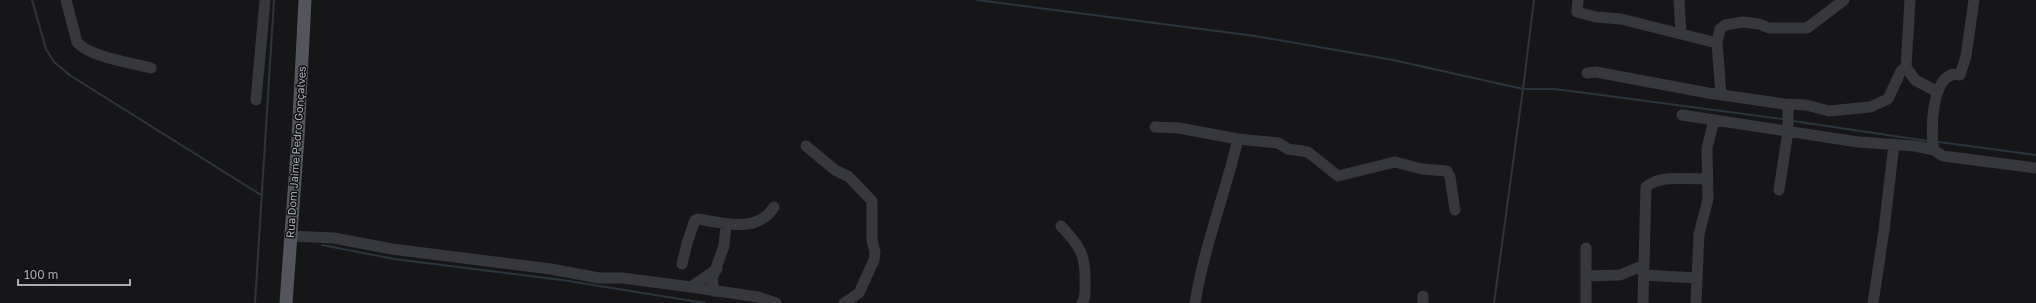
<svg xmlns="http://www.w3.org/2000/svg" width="2036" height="303" font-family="'Golos Text',sans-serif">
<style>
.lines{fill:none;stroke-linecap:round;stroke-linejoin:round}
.stream{stroke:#2c353c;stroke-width:2}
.minor{stroke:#37383d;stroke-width:11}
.major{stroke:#53555c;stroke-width:13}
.labels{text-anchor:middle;stroke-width:3;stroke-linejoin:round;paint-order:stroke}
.street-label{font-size:11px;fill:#a8adb8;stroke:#111113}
</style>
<rect width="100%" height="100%" fill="#161618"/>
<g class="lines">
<!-- stream -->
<path class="stream" d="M 32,0 L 46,49 L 54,62 L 71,76 L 261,195
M 977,0 L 1255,36 L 1393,60 L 1523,89 L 1554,89 L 1586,93 L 1782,119
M 1793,121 L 1928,141
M 1939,142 L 2036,155
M 322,245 L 394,259 L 562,280 L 705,303
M 255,303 L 274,0
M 1494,303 L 1523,89 L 1534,0"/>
<!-- minor -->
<path class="minor" d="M 66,0 L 77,42 C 89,57 132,63 151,68
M 1578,0 L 1577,12 L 1596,17 L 1621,19 L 1717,43
M 1679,0 L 1681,34
M 1910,0 L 1906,67 L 1915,80 L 1938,92
M 1587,73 L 1596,72 L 1708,93 L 1784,104 L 1788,107 L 1788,131 L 1779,190
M 1721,95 L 1717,43 L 1720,29 L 1725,25 L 1743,22 L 1759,24 L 1769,28 L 1807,28 L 1844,0
M 256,100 L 265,0
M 1784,104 L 1806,105 L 1829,111 L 1870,107 L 1888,99 L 1901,71 L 1906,67
M 1682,115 L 1858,142 L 1915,146 L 1934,150 L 1943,156 L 2036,168
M 1155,127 L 1179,128 L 1238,139 C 1225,194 1204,247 1195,303
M 1238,139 L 1278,143 L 1288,149 L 1308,152 L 1338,176 L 1395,162 L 1422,169 L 1447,171 L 1450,177 L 1455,210
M 806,146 L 835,170 L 849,177 L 872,201 L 872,240 L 875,252 L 874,260 L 859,293 L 844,303
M 1934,150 C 1930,134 1931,67 1960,75 L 1966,56 L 1974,0
M 1061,226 C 1081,247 1086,255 1085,285 C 1085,292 1086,297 1082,303
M 291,236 L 334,238 L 392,249 L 551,269 L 599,278 L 622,278 L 691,287 L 758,297 L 776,303
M 1586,248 L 1586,303
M 682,264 L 687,243 L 695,220 L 698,219 C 724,223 757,234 774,207
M 1644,275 L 1697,278
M 1587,276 L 1620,275 L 1644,265
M 691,287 L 717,269
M 714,291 L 712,279 L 724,246 L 726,225
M 1643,302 L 1646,187 C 1662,173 1689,181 1708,178
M 1423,303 L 1423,296
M 1696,303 L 1699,234 L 1708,199 L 1707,148 L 1714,120
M 1873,303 L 1884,230 L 1894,144"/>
<!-- major -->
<path class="major" d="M 286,303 L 298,138 L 305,0"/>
</g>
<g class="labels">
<!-- street labels -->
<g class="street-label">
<text transform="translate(296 152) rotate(-86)" y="4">Rua Dom Jaime Pedro Gonçalves</text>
</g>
</g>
<!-- scale -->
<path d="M18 279v6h112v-6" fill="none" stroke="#a8adb8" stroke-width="2"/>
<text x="24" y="279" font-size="12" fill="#a8adb8" stroke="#111113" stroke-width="3" paint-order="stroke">100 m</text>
</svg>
